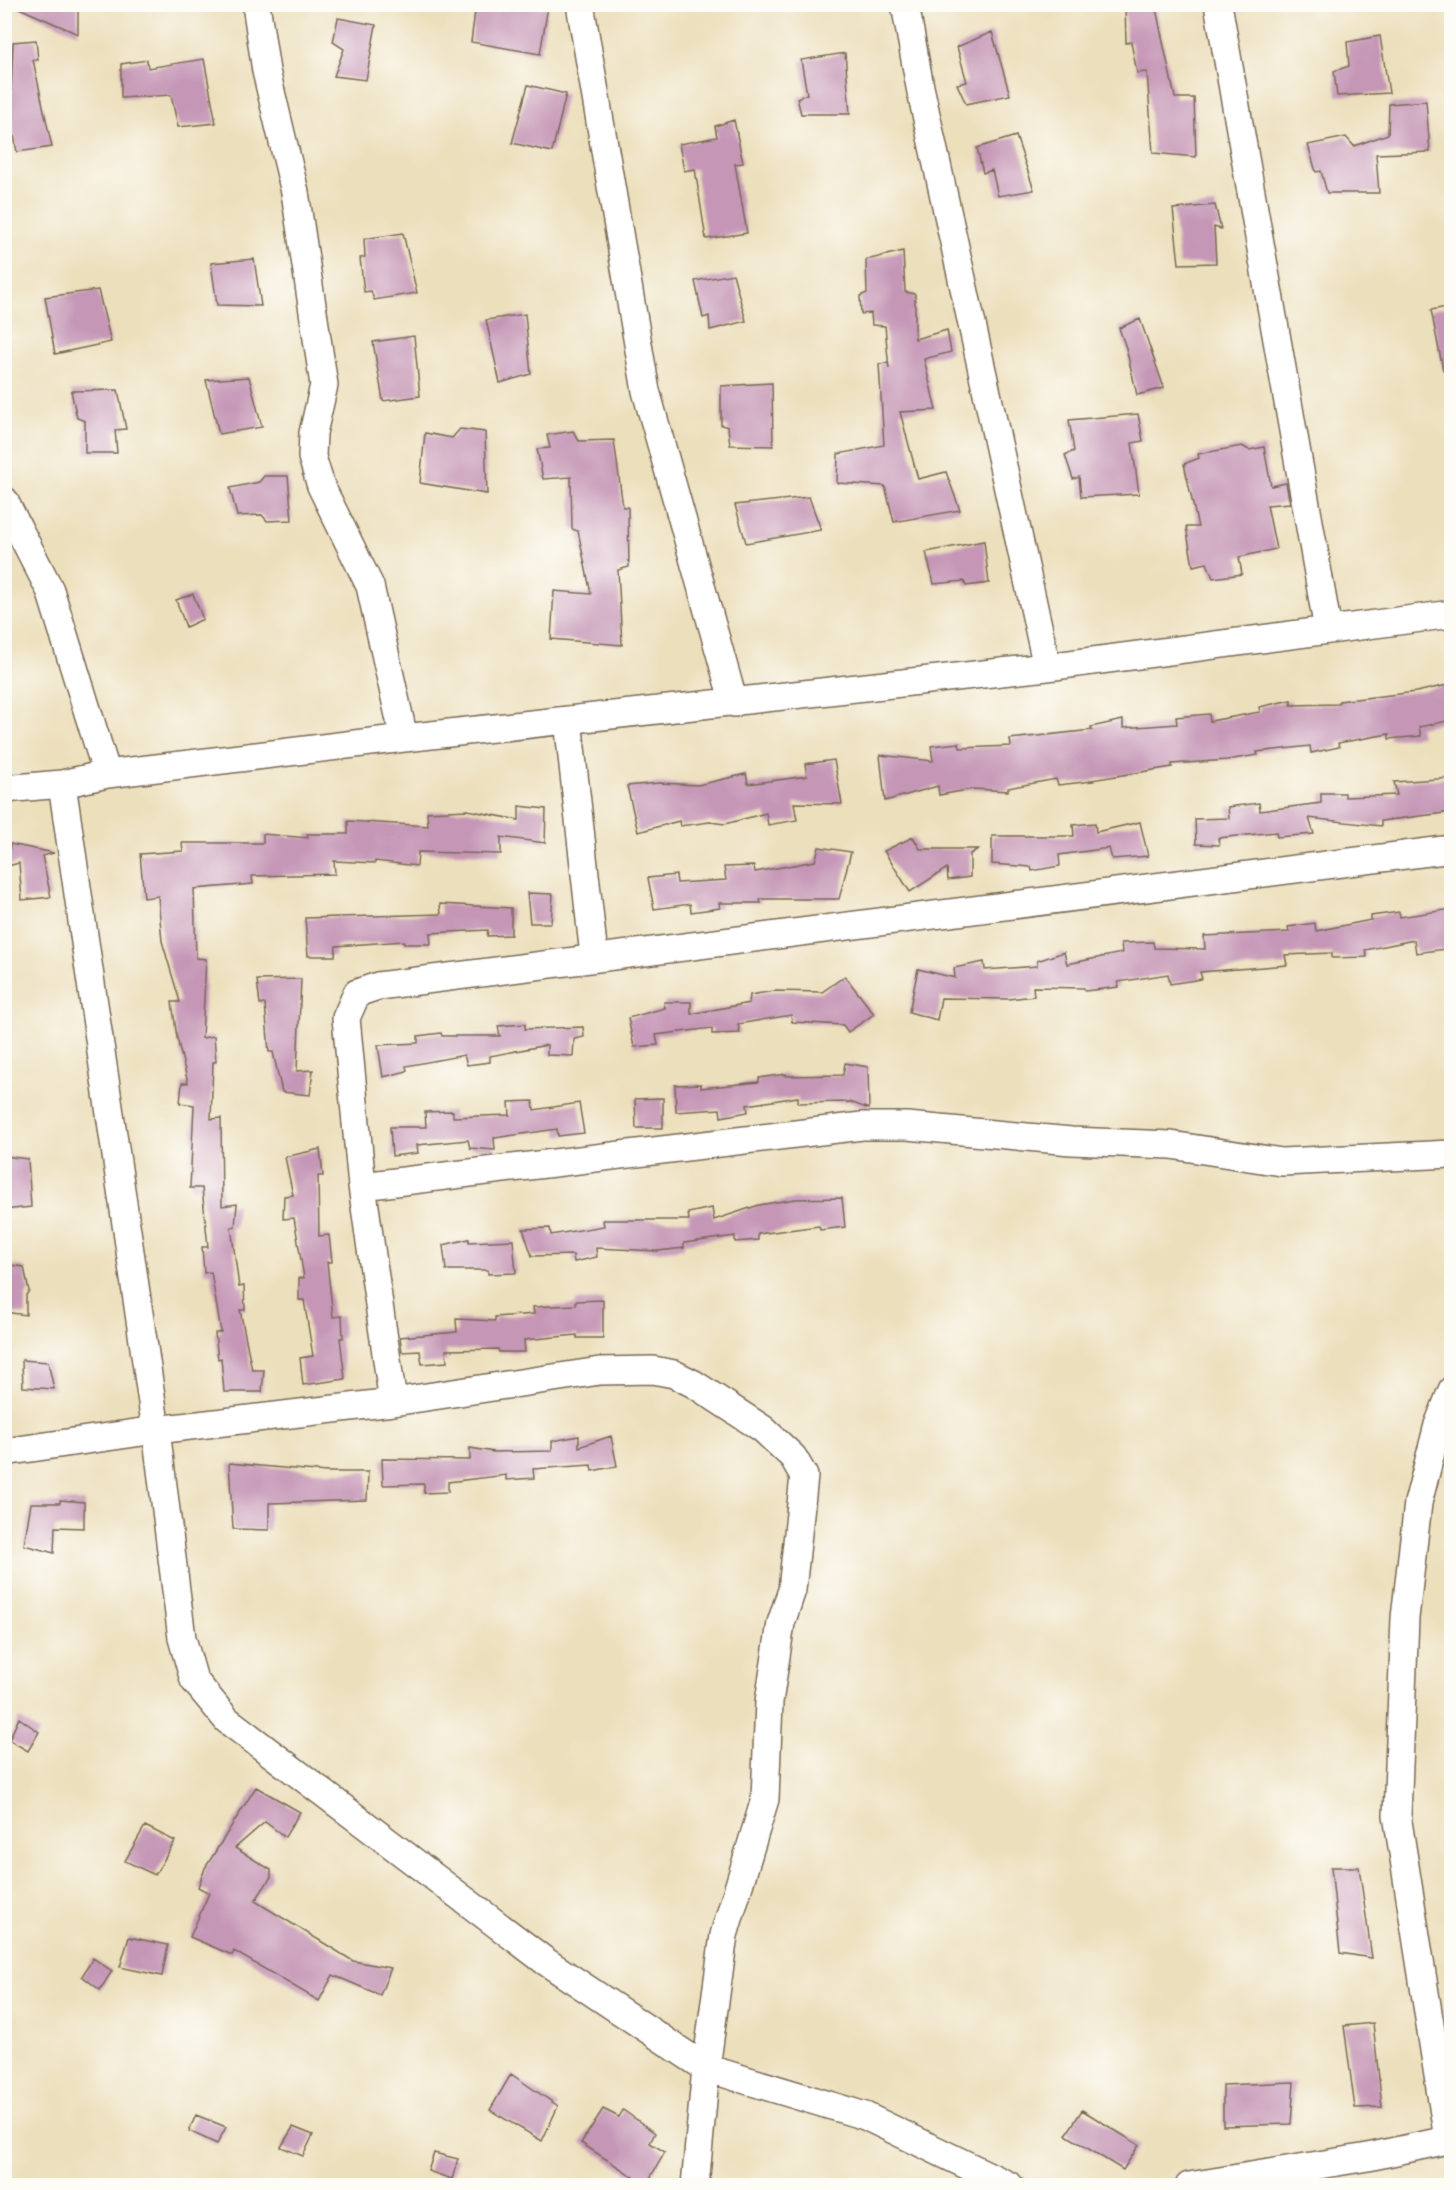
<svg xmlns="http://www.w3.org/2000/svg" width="1456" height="2190" font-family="Mali,sans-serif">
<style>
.building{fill:#c596b6}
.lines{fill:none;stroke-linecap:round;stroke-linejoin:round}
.minor-casing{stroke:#796955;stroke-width:30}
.minor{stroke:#fff;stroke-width:27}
</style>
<rect width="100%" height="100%" fill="#fdfcf7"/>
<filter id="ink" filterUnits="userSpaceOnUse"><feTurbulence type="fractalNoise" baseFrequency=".0167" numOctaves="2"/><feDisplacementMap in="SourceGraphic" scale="12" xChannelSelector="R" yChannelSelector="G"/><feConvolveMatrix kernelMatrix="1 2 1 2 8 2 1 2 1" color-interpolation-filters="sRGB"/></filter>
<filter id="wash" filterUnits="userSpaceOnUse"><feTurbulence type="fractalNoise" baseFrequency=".008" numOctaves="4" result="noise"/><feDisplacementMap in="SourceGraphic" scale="24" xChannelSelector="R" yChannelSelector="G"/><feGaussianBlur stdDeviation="1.35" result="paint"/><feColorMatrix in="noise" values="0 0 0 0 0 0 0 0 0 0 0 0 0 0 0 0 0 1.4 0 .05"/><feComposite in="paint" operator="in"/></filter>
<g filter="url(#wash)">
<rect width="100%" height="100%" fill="#ecdfbc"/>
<g id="blocks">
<!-- building -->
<path class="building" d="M 10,4 L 78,4 L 78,34 Z
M 476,4 L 548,7 L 540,54 L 471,42 Z
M 1125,4 L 1155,4 L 1175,98 L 1194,98 L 1196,157 L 1153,153 L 1147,72 L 1137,73 L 1131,42 L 1126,43 Z
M 338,18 L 376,25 L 366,80 L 334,76 L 344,49 L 333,42 Z
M 992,32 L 1010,95 L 966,104 L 957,84 L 967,82 L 957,47 Z
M 1380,36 L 1389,93 L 1337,96 L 1334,71 L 1349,66 L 1347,42 Z
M 36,40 L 38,60 L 33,60 L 52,147 L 17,152 L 6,93 L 11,91 L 13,42 Z
M 845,53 L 850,114 L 801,114 L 797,98 L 807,94 L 801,60 Z
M 204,59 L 216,123 L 178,127 L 171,95 L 121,98 L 121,64 L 147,60 L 148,68 Z
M 528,85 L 566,94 L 552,152 L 512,143 Z
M 1426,101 L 1430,152 L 1376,154 L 1379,193 L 1327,193 L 1321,171 L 1316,172 L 1308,145 L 1346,137 L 1354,146 L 1388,134 L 1389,104 Z
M 734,120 L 743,163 L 735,164 L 747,233 L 706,239 L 695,169 L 684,171 L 679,144 L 717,137 L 715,126 Z
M 1016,136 L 1034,190 L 998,196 L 992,170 L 983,173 L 977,148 Z
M 1215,205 L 1221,229 L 1214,227 L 1216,263 L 1179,264 L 1173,209 Z
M 403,233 L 417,293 L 374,300 L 371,291 L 364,292 L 360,258 L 365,257 L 364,239 Z
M 903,251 L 905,292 L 915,294 L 915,339 L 947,330 L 951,352 L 924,359 L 936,410 L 900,412 L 918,479 L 946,472 L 960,510 L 894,522 L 885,486 L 837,483 L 838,454 L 884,445 L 879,364 L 888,363 L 889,369 L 885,326 L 872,325 L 871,313 L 861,314 L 860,296 L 867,293 L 866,260 Z
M 254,259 L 261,306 L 217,305 L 211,263 Z
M 733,274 L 746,321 L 710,330 L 709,316 L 703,318 L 695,281 Z
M 98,290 L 111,342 L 55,354 L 45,297 Z
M 1452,306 L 1452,369 L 1443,370 L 1431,310 Z
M 525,314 L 531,374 L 500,383 L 486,320 Z
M 1140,319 L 1164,388 L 1137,395 L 1126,348 L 1119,328 Z
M 414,336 L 420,396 L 383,401 L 373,342 Z
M 249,377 L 262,427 L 219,434 L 206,380 Z
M 772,383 L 773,446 L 730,445 L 728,427 L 721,425 L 721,386 Z
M 118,390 L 126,429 L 115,430 L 117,453 L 85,453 L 85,421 L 77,418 L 71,391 Z
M 1138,414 L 1143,441 L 1132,443 L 1139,494 L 1081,497 L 1079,477 L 1073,479 L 1065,455 L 1074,451 L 1069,420 Z
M 460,429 L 485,432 L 487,494 L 420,483 L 425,433 L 452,438 Z
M 573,431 L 579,441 L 614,440 L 623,507 L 628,507 L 629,567 L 618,570 L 622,645 L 551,639 L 554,591 L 591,594 L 578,531 L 572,529 L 571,477 L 543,479 L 537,449 L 550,448 L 547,435 Z
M 1242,446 L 1249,450 L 1264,447 L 1271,486 L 1286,483 L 1290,503 L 1267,505 L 1276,549 L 1239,557 L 1242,574 L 1213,578 L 1207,563 L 1193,566 L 1186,527 L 1198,527 L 1184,464 L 1199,458 L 1198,454 Z
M 264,476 L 288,476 L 292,520 L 267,521 L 262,515 L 237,516 L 230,488 L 259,482 Z
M 809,497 L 821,530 L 746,543 L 735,505 Z
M 984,541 L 989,583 L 966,586 L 964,581 L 934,584 L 926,552 Z
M 193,594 L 203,619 L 186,627 L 176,600 Z
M 1452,684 L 1452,720 L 1419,727 L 1421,736 L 1389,739 L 1389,734 L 1338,743 L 1339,747 L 1311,753 L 1310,746 L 1257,752 L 1258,755 L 1227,760 L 1172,764 L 1172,767 L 1091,780 L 1093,781 L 1058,785 L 1056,779 L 1008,788 L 1008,791 L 973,789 L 939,795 L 938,786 L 885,801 L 880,755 L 933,761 L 931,746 L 959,743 L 960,748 L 1011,746 L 1010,739 L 1092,730 L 1091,727 L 1123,720 L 1123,728 L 1177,724 L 1176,717 L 1209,714 L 1210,721 L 1260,712 L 1259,707 L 1291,700 L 1291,705 L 1339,704 L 1339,701 L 1416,692 Z
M 834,760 L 842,804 L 794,803 L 797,820 L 768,825 L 766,813 L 725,824 L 710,822 L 680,826 L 679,821 L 638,832 L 627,786 L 659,783 L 698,785 L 746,774 L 748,784 L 807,776 L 805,764 Z
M 1452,778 L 1452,812 L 1381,821 L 1381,826 L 1309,818 L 1314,834 L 1277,837 L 1276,832 L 1218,838 L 1219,845 L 1196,844 L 1195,819 L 1229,818 L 1228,807 L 1259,803 L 1260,811 L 1321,803 L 1321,793 L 1345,793 L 1345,797 L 1397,795 L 1394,782 Z
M 519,806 L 546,809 L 545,843 L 501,837 L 501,854 L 418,852 L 417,866 L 375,861 L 375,863 L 334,861 L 335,874 L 252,876 L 253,884 L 194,889 L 196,958 L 206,959 L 202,1038 L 214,1036 L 216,1062 L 213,1062 L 211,1119 L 221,1118 L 222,1206 L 237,1204 L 235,1227 L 231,1227 L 239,1287 L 244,1286 L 245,1310 L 240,1310 L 252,1370 L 264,1370 L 262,1392 L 224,1392 L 221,1358 L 218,1359 L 215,1333 L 221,1332 L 211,1272 L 204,1273 L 202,1247 L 208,1247 L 202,1188 L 190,1188 L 194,1105 L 180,1103 L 182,1083 L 188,1083 L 177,1038 L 172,1002 L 180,1002 L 162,941 L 158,896 L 144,898 L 140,854 L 183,851 L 182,843 L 263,843 L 263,834 L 308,838 L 307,834 L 348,834 L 348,821 L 428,826 L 427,812 L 467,810 L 519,820 Z
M 1140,822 L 1148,856 L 1112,859 L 1109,848 L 1059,855 L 1060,866 L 1032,871 L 1031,867 L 992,864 L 992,836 L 1074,836 L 1073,825 L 1095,823 L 1096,832 Z
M 913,837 L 920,849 L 978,849 L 970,854 L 970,877 L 948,880 L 947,868 L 910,892 L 884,851 Z
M 10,844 L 54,853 L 42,856 L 51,897 L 22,900 L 19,863 L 8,866 Z
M 819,847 L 851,852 L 839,899 L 760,899 L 761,903 L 719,903 L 720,908 L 691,912 L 690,904 L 654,909 L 648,878 L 676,875 L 677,883 L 726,880 L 724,867 L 754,866 L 755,872 L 815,861 Z
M 527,893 L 553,894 L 551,923 L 530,923 Z
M 440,904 L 511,908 L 511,935 L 487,936 L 488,930 L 430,933 L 431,944 L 404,944 L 404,941 L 336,946 L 335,956 L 308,956 L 305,918 L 441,914 Z
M 1452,909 L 1452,948 L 1416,953 L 1414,940 L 1365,950 L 1367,957 L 1332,958 L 1332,953 L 1285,955 L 1287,965 L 1200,972 L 1202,979 L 1170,984 L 1168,974 L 1118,982 L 1119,987 L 1085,991 L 1084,988 L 1033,987 L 1034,996 L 1009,999 L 941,998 L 937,1020 L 909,1012 L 918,969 L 955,978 L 954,968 L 984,962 L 985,970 L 1037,966 L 1037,961 L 1064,952 L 1067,964 L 1122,953 L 1121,943 L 1153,942 L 1154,948 L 1205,949 L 1204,936 L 1289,932 L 1288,927 L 1315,923 L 1316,931 L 1371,920 L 1371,916 L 1399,912 L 1400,917 Z
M 845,976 L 874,1014 L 848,1032 L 843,1025 L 792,1022 L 791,1015 L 738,1024 L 740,1033 L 712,1034 L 712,1028 L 656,1035 L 658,1045 L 634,1047 L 628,1018 L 665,1008 L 664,1002 L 691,1002 L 691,1014 L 749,1003 L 750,995 L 774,991 L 822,992 Z
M 301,979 L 297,1071 L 313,1070 L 310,1095 L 282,1092 L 273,1052 L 269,1052 L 265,1004 L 260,1004 L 257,980 Z
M 525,1024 L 525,1029 L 583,1027 L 584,1037 L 574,1039 L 573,1056 L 547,1055 L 547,1045 L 490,1056 L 490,1062 L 467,1065 L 464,1055 L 406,1066 L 407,1071 L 383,1077 L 378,1045 L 418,1043 L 418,1036 L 441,1033 L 442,1036 L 500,1036 L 498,1026 Z
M 845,1063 L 868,1067 L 869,1109 L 850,1102 L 798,1103 L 798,1097 L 747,1105 L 748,1112 L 721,1117 L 720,1109 L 676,1112 L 675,1085 L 701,1084 L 701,1088 L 759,1082 L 759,1078 L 786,1074 L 786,1076 L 843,1075 Z
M 663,1098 L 663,1128 L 636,1128 L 635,1099 Z
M 533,1101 L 534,1110 L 579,1103 L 584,1133 L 558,1136 L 557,1129 L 494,1138 L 495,1150 L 470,1148 L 468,1140 L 417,1145 L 418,1153 L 392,1156 L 390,1127 L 426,1127 L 425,1112 L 453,1111 L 453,1117 L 510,1115 L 509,1102 Z
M 320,1149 L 323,1176 L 318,1176 L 319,1236 L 329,1235 L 332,1262 L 327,1262 L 333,1317 L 342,1316 L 343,1338 L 340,1338 L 345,1379 L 303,1385 L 300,1358 L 313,1356 L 304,1300 L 299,1300 L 299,1278 L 304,1278 L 294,1218 L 283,1219 L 284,1196 L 293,1195 L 285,1157 Z
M 4,1156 L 28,1159 L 31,1207 L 4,1210 Z
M 842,1198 L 845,1227 L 820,1230 L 819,1226 L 758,1234 L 758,1240 L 735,1242 L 735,1236 L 684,1243 L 684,1248 L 658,1251 L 596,1248 L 597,1257 L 574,1262 L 573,1255 L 532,1256 L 523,1229 L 550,1228 L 551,1235 L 604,1226 L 603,1220 L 689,1220 L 688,1213 L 712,1208 L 714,1220 L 759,1205 L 795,1199 Z
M 469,1239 L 469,1242 L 513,1240 L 516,1273 L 488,1274 L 488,1270 L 446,1270 L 443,1245 Z
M 4,1264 L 24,1267 L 29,1291 L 26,1295 L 26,1315 L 4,1312 Z
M 603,1300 L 603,1338 L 577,1338 L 577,1335 L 524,1340 L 525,1352 L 499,1352 L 498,1349 L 446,1350 L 447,1362 L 422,1364 L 420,1351 L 402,1352 L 400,1337 L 457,1332 L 456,1319 L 495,1321 L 495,1317 L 534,1314 L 533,1307 L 576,1305 L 576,1301 Z
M 22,1360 L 48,1362 L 54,1389 L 23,1387 Z
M 579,1436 L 579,1447 L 611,1436 L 617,1466 L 592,1471 L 591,1465 L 533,1469 L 534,1478 L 506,1480 L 506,1475 L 448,1482 L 448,1492 L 424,1493 L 424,1484 L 383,1485 L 382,1459 L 470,1460 L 470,1448 L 494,1452 L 552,1451 L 552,1441 Z
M 229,1463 L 327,1472 L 368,1472 L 367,1500 L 269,1503 L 269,1530 L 233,1529 Z
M 60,1500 L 84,1502 L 84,1528 L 55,1527 L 54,1553 L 24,1545 L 31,1503 L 60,1503 Z
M 19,1718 L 39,1732 L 28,1751 L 9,1740 Z
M 256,1787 L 300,1812 L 285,1837 L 265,1822 L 235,1848 L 271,1870 L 271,1877 L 255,1901 L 353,1961 L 391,1968 L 380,1995 L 333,1975 L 319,2001 L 234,1951 L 232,1955 L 190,1937 L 209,1893 L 198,1887 L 205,1868 Z
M 145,1826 L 175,1841 L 155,1875 L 125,1861 Z
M 1331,1867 L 1359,1867 L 1372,1958 L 1340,1953 Z
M 129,1937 L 168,1945 L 162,1976 L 120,1967 Z
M 93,1958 L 112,1971 L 100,1990 L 82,1976 Z
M 1373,2023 L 1382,2107 L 1355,2108 L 1344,2026 Z
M 511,2074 L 558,2106 L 542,2141 L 490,2110 Z
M 1294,2082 L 1291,2124 L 1223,2126 L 1223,2085 Z
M 603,2109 L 619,2117 L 623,2110 L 655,2133 L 650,2143 L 665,2152 L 646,2185 L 581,2143 Z
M 1082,2110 L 1139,2145 L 1123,2170 L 1066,2135 Z
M 196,2115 L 226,2127 L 217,2144 L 189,2131 Z
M 293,2127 L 313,2135 L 303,2156 L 281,2147 Z
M 434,2153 L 458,2159 L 452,2179 L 428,2171 Z"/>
</g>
</g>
<g filter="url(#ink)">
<use href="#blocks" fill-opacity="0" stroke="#796955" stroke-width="1.5"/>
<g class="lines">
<!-- minor casing -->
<g class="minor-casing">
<path id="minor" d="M 256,4 L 266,71 L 295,192 L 324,385 L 313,433 L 312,457 L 321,486 L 370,586 L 404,738
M 580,4 L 646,391 L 734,703
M 905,4 L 920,87 L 1047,667
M 1218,4 L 1328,630
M 4,500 L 50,590 L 107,774
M 568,720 L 594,956
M 62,784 L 156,1430 L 182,1638 L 194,1680 L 227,1720 L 545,1961 L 706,2068 L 865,2116 L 1010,2186
M 4,789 L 62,784 L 107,774 L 404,738 L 1047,667 L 1452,614
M 362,1186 L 862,1126 L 907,1126 L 1071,1141 L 1171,1145 L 1282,1162 L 1452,1154
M 393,1402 L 362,1186 L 346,1018 L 357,993 L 378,986 L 1452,849
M 4,1452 L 156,1430 L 393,1402 L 600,1371 L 653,1370 L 674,1374 L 694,1384 L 763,1429 L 793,1457 L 804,1476 L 792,1590 L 781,1623 L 769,1702 L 765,1799 L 724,1935 L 706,2068 L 695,2186
M 1448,2139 L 1397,1815 L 1405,1618 L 1418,1503 L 1438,1425 L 1452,1390
M 1189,2186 L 1368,2157 L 1452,2139"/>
</g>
<!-- minor -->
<use href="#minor" class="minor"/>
</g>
</g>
<!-- margin -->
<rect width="1456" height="2190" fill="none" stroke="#fdfcf7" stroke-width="24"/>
</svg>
